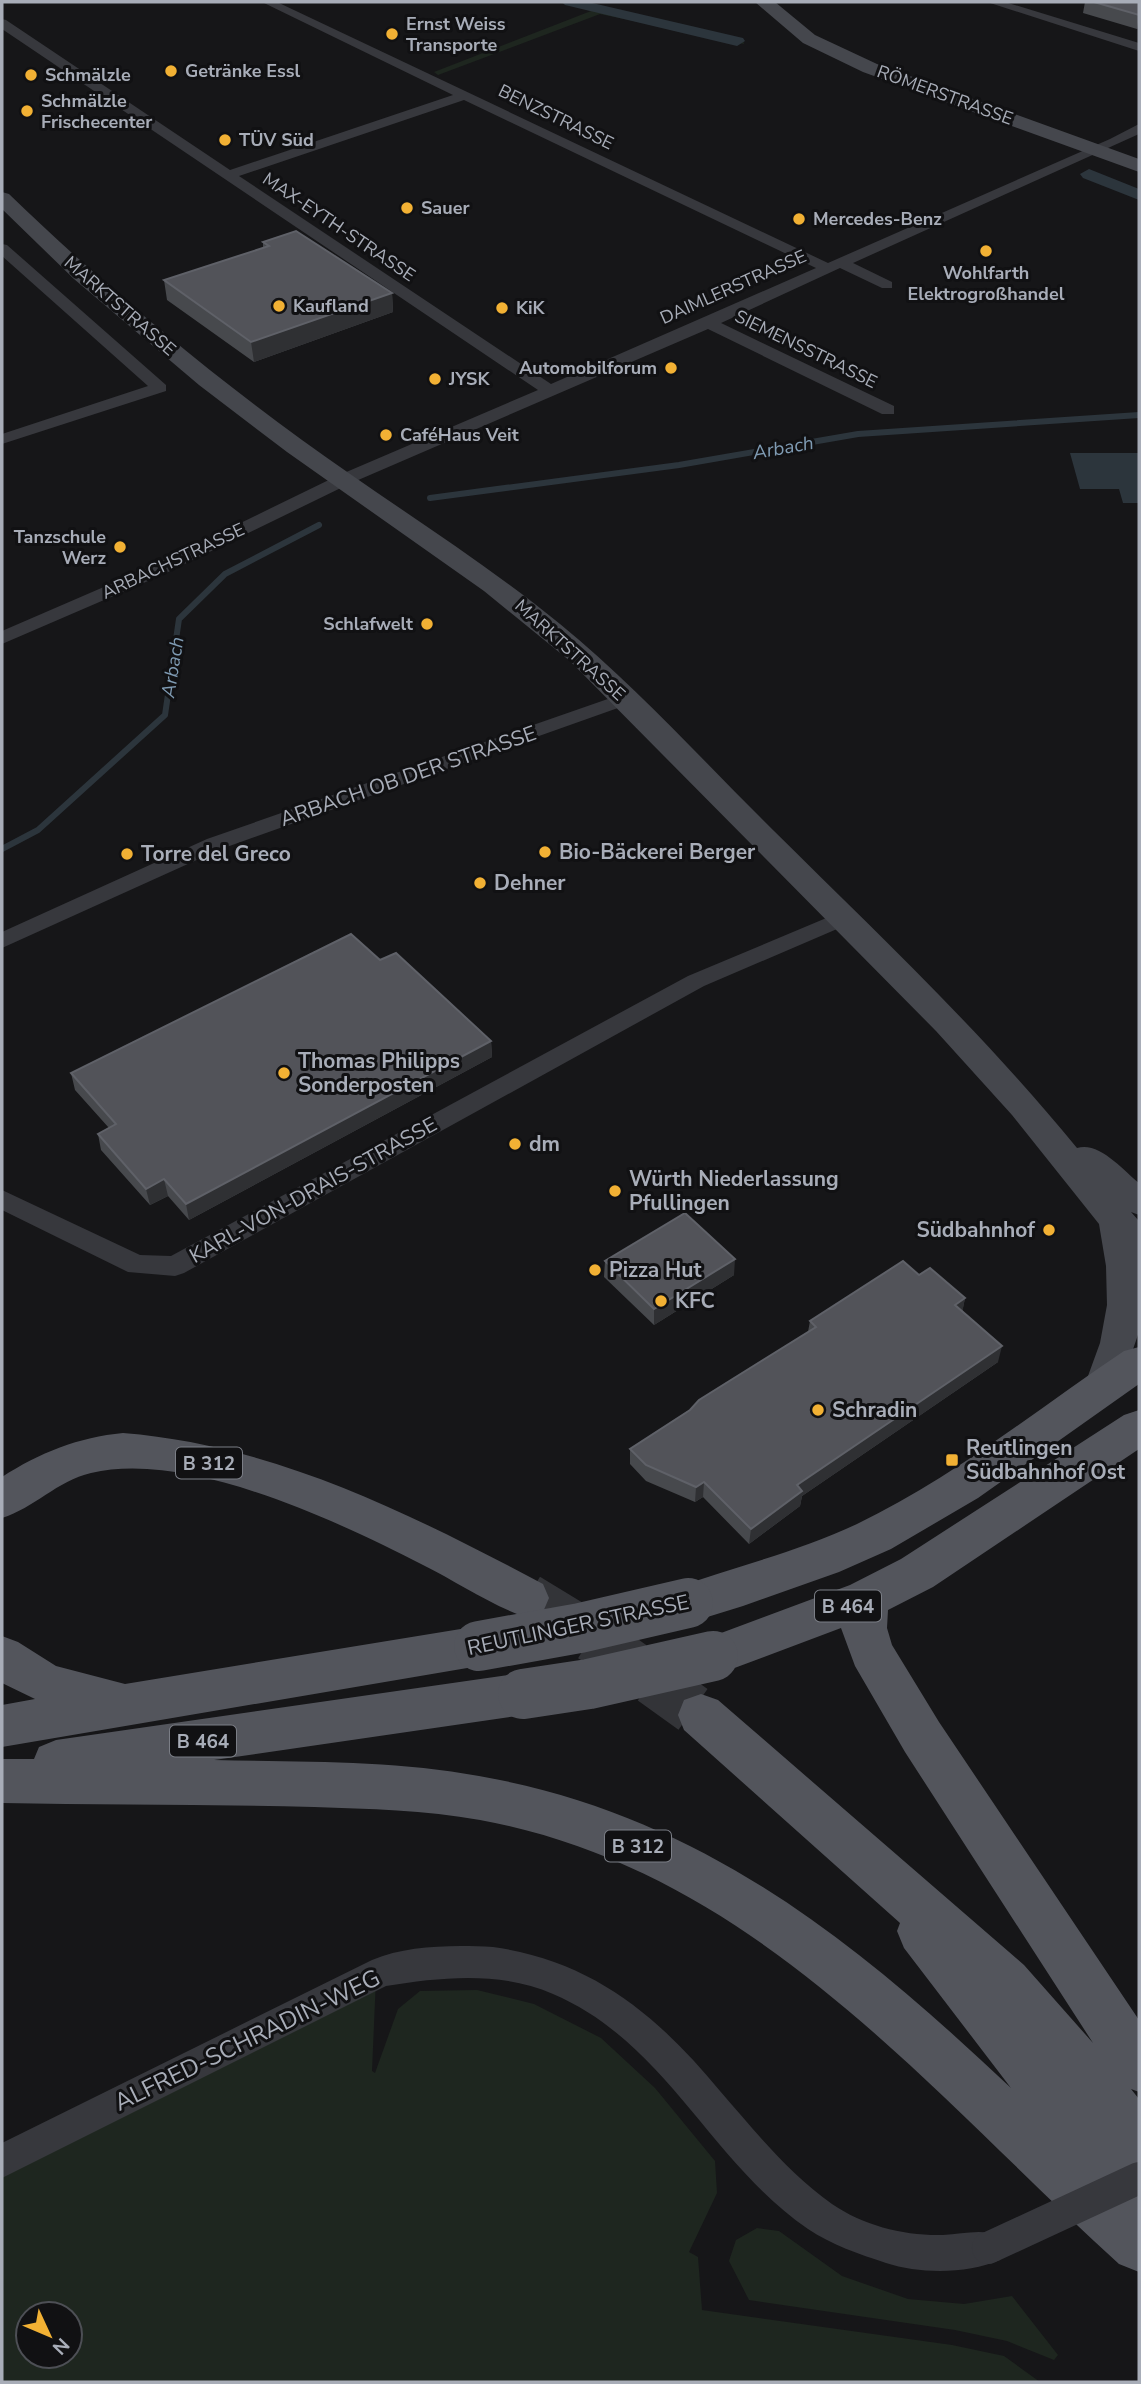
<svg xmlns="http://www.w3.org/2000/svg" width="1141" height="2384" font-family="'Nunito Sans',sans-serif">
<style>
.green{fill:#1e261f;fill-rule:evenodd}
.water{fill:#2c353c}
.lines{fill:none;stroke-linecap:round;stroke-linejoin:round}
.stream{stroke:#2c353c;stroke-width:6}
.canal{fill:#2c353c;fill-rule:evenodd}
.primary-tunnel{stroke:#333438;stroke-width:50;stroke-dasharray:50 25;stroke-linecap:butt}
.minor{fill:#37383d;fill-rule:evenodd}
.secondary{fill:#45474d;fill-rule:evenodd}
.primary{fill:#53555c;fill-rule:evenodd}
.minor-bridge{stroke:#37383d;stroke-width:32}
.primary-bridge{stroke:#53555c;stroke-width:50}
.wall{fill:#47494d}
.shaded-wall{fill:#2f3033}
.building{fill:#525359;stroke:#5f6168;stroke-width:2}
.poi-dot{fill:#f2b134;stroke:#111113;stroke-width:2.5}
.labels{text-anchor:middle;stroke-width:6;stroke-linejoin:round;paint-order:stroke}
.far-poi-label{font-size:18px;font-weight:bold;fill:#a8adb8;stroke:#111113;text-anchor:start}
.far-street-label{font-size:18px;fill:#a8adb8;stroke:#111113}
.far-water-label{font-size:19px;font-style:italic;fill:#7f9bb3;stroke:#111113}
.shield{fill:#111113;stroke:#7b7e86;stroke-width:2}
.shield-label{font-size:19px;font-weight:bold;fill:#a8adb8}
.street-label{font-size:21px;fill:#a8adb8;stroke:#111113}
.poi-label{font-size:21px;font-weight:bold;fill:#a8adb8;stroke:#111113;text-anchor:start}
.near-street-label{font-size:24px;fill:#a8adb8;stroke:#111113}
</style>
<rect width="100%" height="100%" fill="#161618"/>
<!-- green -->
<path class="green" d="M 557,2 L 584,2 L 743,39 L 744,44 L 600,14 L 438,75 L 434,72 L 591,11 Z
M 376,1978 L 372,2071 L 375,2073 L 398,2009 L 420,1991 L 477,1990 L 534,2004 L 601,2038 L 655,2088 L 715,2161 L 717,2193 L 689,2252 L 698,2257 L 702,2310 L 952,2345 L 1004,2356 L 1040,2382 L 2,2382 L 2,2167 ZM 28,2314 L 70,2314 L 70,2356 L 28,2356 Z
M 757,2228 L 779,2231 L 842,2276 L 908,2299 L 964,2304 L 1012,2296 L 1058,2355 L 1054,2360 L 1007,2341 L 955,2330 L 749,2300 L 729,2261 L 736,2240 Z"/>
<!-- water -->
<path class="water" d="M 1070,453 L 1139,453 L 1139,503 L 1123,503 L 1119,489 L 1080,489 Z"/>
<g class="lines">
<!-- stream -->
<path class="stream" d="M 430,498 L 679,465 L 858,434 L 1139,415
M 2,849 L 38,830 L 165,715 L 179,619 L 225,574 L 319,525"/>
<!-- canal -->
<path class="canal" d="M 562,2 L 588,2 L 743,38 L 745,41 L 737,46 L 565,5 Z
M 1089,169 L 1139,189 L 1139,200 L 1083,178 L 1080,174 Z"/>
<!-- primary-tunnel -->
<path class="primary-tunnel" d="M 527,1598 L 596,1640 L 701,1715"/>
<!-- minor -->
<path class="minor" d="M 262,2 L 277,2 L 828,263 L 1110,139 L 1139,124 L 1139,134 L 853,263 L 892,282 L 892,288 L 882,288 L 840,268 L 721,323 L 894,406 L 894,414 L 882,414 L 708,329 L 349,484 L 162,575 L 2,644 L 2,631 L 150,567 L 337,476 L 538,390 L 2,29 L 2,19 L 6,20 L 230,170 L 453,95 ZM 464,100 L 816,268 L 551,384 L 239,176 Z
M 987,2 L 1005,2 L 1139,43 L 1139,51 Z
M 2,244 L 7,245 L 166,385 L 166,391 L 2,444 L 2,434 L 148,386 L 2,256 Z
M 625,693 L 635,699 L 632,703 L 221,849 L 2,948 L 2,932 L 207,839 Z
M 843,911 L 851,913 L 854,918 L 851,923 L 704,986 L 184,1273 L 175,1276 L 128,1272 L 2,1210 L 2,1190 L 140,1255 L 171,1256 L 688,976 Z
M 493,1947 C 593,1961 658,2016 720,2091 C 755,2131 788,2173 832,2204 C 864,2226 905,2236 943,2235 C 963,2234 982,2228 1000,2236 L 1006,2248 L 1000,2260 C 967,2274 920,2274 886,2263 C 859,2254 832,2245 808,2229 C 711,2163 666,2042 553,1994 C 500,1971 442,1977 386,1986 L 2,2178 L 2,2143 L 372,1960 C 408,1945 454,1945 493,1947 Z"/>
<!-- secondary -->
<path class="secondary" d="M 755,2 L 775,2 L 815,35 L 877,64 L 1139,159 L 1139,172 L 863,72 L 803,43 Z
M 2,192 L 9,194 C 101,283 198,364 302,440 C 387,502 478,557 560,624 C 636,686 703,761 773,830 C 877,933 984,1034 1077,1148 C 1099,1141 1123,1170 1139,1183 L 1139,1215 L 1131,1212 L 1139,1221 L 1139,1332 L 1116,1398 L 1103,1402 L 1090,1398 L 1084,1387 L 1100,1343 L 1107,1305 L 1106,1266 L 1099,1224 L 1012,1115 L 936,1031 L 570,661 L 484,591 L 287,452 L 199,385 L 74,279 L 2,209 Z"/>
<!-- primary -->
<path class="primary" d="M 1139,1347 L 1139,1384 L 978,1498 L 891,1549 L 839,1572 L 743,1606 L 688,1623 L 672,1617 L 665,1603 L 672,1589 C 734,1567 797,1552 857,1524 C 953,1478 1036,1410 1124,1351 Z
M 1139,1410 L 1139,1449 L 933,1587 L 888,1610 L 887,1628 L 892,1645 L 939,1722 L 1139,2020 L 1139,2092 L 1131,2089 L 1139,2099 L 1139,2272 L 1119,2264 C 923,2086 754,1871 480,1820 C 425,1810 369,1809 314,1807 C 210,1804 106,1805 2,1803 L 2,1759 L 34,1759 L 39,1747 L 56,1740 L 523,1673 L 539,1679 L 546,1694 L 539,1709 L 523,1715 L 214,1760 C 302,1762 393,1760 479,1776 C 700,1815 853,1939 1011,2088 L 904,1948 L 897,1931 L 900,1923 L 684,1730 L 678,1715 L 684,1700 L 701,1694 L 718,1700 L 1024,1965 L 1093,2043 L 905,1752 L 855,1666 L 841,1628 L 713,1676 L 697,1670 L 690,1656 L 697,1642 L 850,1585 L 901,1559 L 1124,1415 Z
M 123,1433 C 274,1445 411,1514 543,1584 L 549,1598 L 543,1612 L 527,1618 C 491,1605 457,1582 423,1565 C 337,1521 188,1450 91,1473 C 57,1481 34,1508 2,1518 L 2,1477 C 39,1453 79,1437 123,1433 Z
M 479,1626 L 495,1632 L 502,1646 L 495,1660 L 479,1666 L 2,1747 L 2,1705 L 35,1699 L 2,1683 L 2,1636 L 18,1642 L 56,1666 L 125,1684 Z"/>
<!-- minor-bridge -->
<path class="minor-bridge" d="M 988,2248 L 1139,2178"/>
<!-- primary-bridge -->
<path class="primary-bridge" d="M 479,1646 L 580,1628 L 688,1603
M 523,1694 L 589,1684 L 713,1656"/>
</g>
<!-- wall -->
<path class="wall" d="M 1085,2 L 1139,2 L 1139,27 L 1137,29 L 1083,13 Z
M 263,242 L 392,293 L 393,312 L 254,362 L 167,300 L 164,280 L 263,248 Z
M 380,960 L 491,1041 L 492,1057 L 189,1220 L 168,1196 L 150,1205 L 101,1150 L 98,1134 L 109,1128 L 75,1090 L 71,1073 Z
M 605,1261 L 734,1275 L 654,1325 L 604,1277 Z
M 919,1275 L 965,1298 L 962,1312 L 998,1362 L 802,1496 L 800,1506 L 749,1544 L 703,1497 L 695,1502 L 646,1481 L 630,1464 L 630,1449 L 808,1332 L 810,1321 Z"/>
<!-- shaded-wall -->
<path class="shaded-wall" d="M 1139,15 L 1139,27 L 1137,29 Z
M 392,293 L 393,312 L 254,362 L 251,342 Z
M 491,1041 L 492,1057 L 189,1220 L 186,1204 Z
M 164,1179 L 168,1196 L 150,1205 L 146,1189 Z
M 735,1259 L 734,1275 L 654,1325 L 654,1309 Z
M 965,1298 L 962,1314 L 955,1305 Z
M 1002,1346 L 998,1362 L 802,1496 L 800,1506 L 749,1544 L 751,1529 L 797,1485 Z
M 704,1482 L 703,1497 L 695,1502 L 696,1487 Z"/>
<!-- building -->
<path class="building" d="M 1094,2 L 1139,2 L 1139,15 Z
M 296,231 L 392,293 L 251,342 L 164,280 L 269,246 L 263,242 Z
M 351,934 L 380,960 L 396,953 L 491,1041 L 186,1204 L 164,1179 L 146,1189 L 98,1134 L 116,1124 L 71,1073 Z
M 685,1213 L 735,1259 L 654,1309 L 605,1261 Z
M 903,1261 L 919,1275 L 930,1268 L 965,1298 L 955,1305 L 1002,1346 L 797,1485 L 802,1491 L 751,1529 L 704,1482 L 696,1487 L 646,1465 L 630,1449 L 690,1410 L 699,1400 L 816,1327 L 810,1321 Z"/>
<!-- markers -->
<g class="poi-dot">
<circle cx="392" cy="34" r="7"/>
<circle cx="171" cy="71" r="7"/>
<circle cx="31" cy="75" r="7"/>
<circle cx="27" cy="111" r="7"/>
<circle cx="225" cy="140" r="7"/>
<circle cx="407" cy="208" r="7"/>
<circle cx="799" cy="219" r="7"/>
<circle cx="986" cy="251" r="7"/>
<circle cx="279" cy="306" r="7"/>
<circle cx="502" cy="308" r="7"/>
<circle cx="671" cy="368" r="7"/>
<circle cx="435" cy="379" r="7"/>
<circle cx="386" cy="435" r="7"/>
<circle cx="120" cy="547" r="7"/>
<circle cx="427" cy="624" r="7"/>
<circle cx="545" cy="852" r="7"/>
<circle cx="127" cy="854" r="7"/>
<circle cx="480" cy="883" r="7"/>
<circle cx="284" cy="1073" r="7"/>
<circle cx="515" cy="1144" r="7"/>
<circle cx="615" cy="1191" r="7"/>
<circle cx="1049" cy="1230" r="7"/>
<circle cx="595" cy="1270" r="7"/>
<circle cx="661" cy="1301" r="7"/>
<circle cx="818" cy="1410" r="7"/>
<rect x="945" y="1453" width="14" height="14" rx="3.5"/>
</g>
<g class="labels">
<!-- far-poi labels -->
<g class="far-poi-label">
<text x="406" y="30">Ernst Weiss<tspan x="406" dy="21">Transporte</tspan></text>
<text x="185" y="77">Getränke Essl</text>
<text x="45" y="81">Schmälzle</text>
<text x="41" y="107">Schmälzle<tspan x="41" dy="21">Frischecenter</tspan></text>
<text x="239" y="146">TÜV Süd</text>
<text x="421" y="214">Sauer</text>
<text x="813" y="225">Mercedes-Benz</text>
<text x="986" y="279" text-anchor="middle">Wohlfarth<tspan x="986" dy="21">Elektrogroßhandel</tspan></text>
<text x="293" y="312">Kaufland</text>
<text x="516" y="314">KiK</text>
<text x="657" y="374" text-anchor="end">Automobilforum</text>
<text x="449" y="385">JYSK</text>
<text x="400" y="441">CaféHaus Veit</text>
<text x="106" y="543" text-anchor="end">Tanzschule<tspan x="106" dy="21">Werz</tspan></text>
<text x="413" y="630" text-anchor="end">Schlafwelt</text>
</g>
<!-- far-street labels -->
<g class="far-street-label">
<text transform="translate(945 95) rotate(20)" y="6">RÖMERSTRASSE</text>
<text transform="translate(556 117) rotate(26)" y="6">BENZSTRASSE</text>
<text transform="translate(339 227) rotate(34)" y="6">MAX-EYTH-STRASSE</text>
<text transform="translate(733 287) rotate(-24)" y="6">DAIMLERSTRASSE</text>
<text transform="translate(120 306) rotate(41)" y="6">MARKTSTRASSE</text>
<text transform="translate(806 349) rotate(26)" y="6">SIEMENSSTRASSE</text>
<text transform="translate(173 561) rotate(-25)" y="6">ARBACHSTRASSE</text>
<text transform="translate(570 650) rotate(42)" y="6">MARKTSTRASSE</text>
</g>
<!-- far-water labels -->
<g class="far-water-label">
<text transform="translate(783 447) rotate(-10)" y="7">Arbach</text>
<text transform="translate(172 667) rotate(-81)" y="7">Arbach</text>
</g>
<!-- shield labels -->
<g class="shield">
<rect x="176" y="1447.5" width="66" height="31" rx="5"/>
<rect x="815" y="1590.5" width="66" height="31" rx="5"/>
<rect x="170" y="1725.5" width="66" height="31" rx="5"/>
<rect x="605" y="1830.5" width="66" height="31" rx="5"/>
</g>
<g class="shield-label">
<text x="209" y="1470">B 312</text>
<text x="848" y="1613">B 464</text>
<text x="203" y="1748">B 464</text>
<text x="638" y="1853">B 312</text>
</g>
<!-- street labels -->
<g class="street-label">
<text transform="translate(408 776) rotate(-19)" y="7">ARBACH OB DER STRASSE</text>
<text transform="translate(313 1190) rotate(-29)" y="7">KARL-VON-DRAIS-STRASSE</text>
<text transform="translate(578 1625) rotate(-12)" y="7">REUTLINGER STRASSE</text>
</g>
<!-- poi labels -->
<g class="poi-label">
<text x="559" y="859">Bio-Bäckerei Berger</text>
<text x="141" y="861">Torre del Greco</text>
<text x="494" y="890">Dehner</text>
<text x="298" y="1068">Thomas Philipps<tspan x="298" dy="24">Sonderposten</tspan></text>
<text x="529" y="1151">dm</text>
<text x="629" y="1186">Würth Niederlassung<tspan x="629" dy="24">Pfullingen</tspan></text>
<text x="1035" y="1237" text-anchor="end">Südbahnhof</text>
<text x="609" y="1277">Pizza Hut</text>
<text x="675" y="1308">KFC</text>
<text x="832" y="1417">Schradin</text>
<text x="966" y="1455">Reutlingen<tspan x="966" dy="24">Südbahnhof Ost</tspan></text>
</g>
<!-- near-street labels -->
<g class="near-street-label">
<text transform="translate(247 2040) rotate(-26)" y="8">ALFRED-SCHRADIN-WEG</text>
</g>
</g>
<!-- border -->
<rect width="1141" height="2384" fill="none" stroke="#a8adb8" stroke-width="7"/>
<!-- north arrow -->
<g transform="translate(49 2335) rotate(134)"><circle r="33" fill="#111113" stroke="#4d4f55" stroke-width="2"/>
<path d="M0-5L12 26L0 18L-12 26Z" fill="#f2b134"/>
<text y="-10" font-size="19" font-weight="bold" text-anchor="middle" fill="#a8adb8">N</text>
</g>
</svg>
